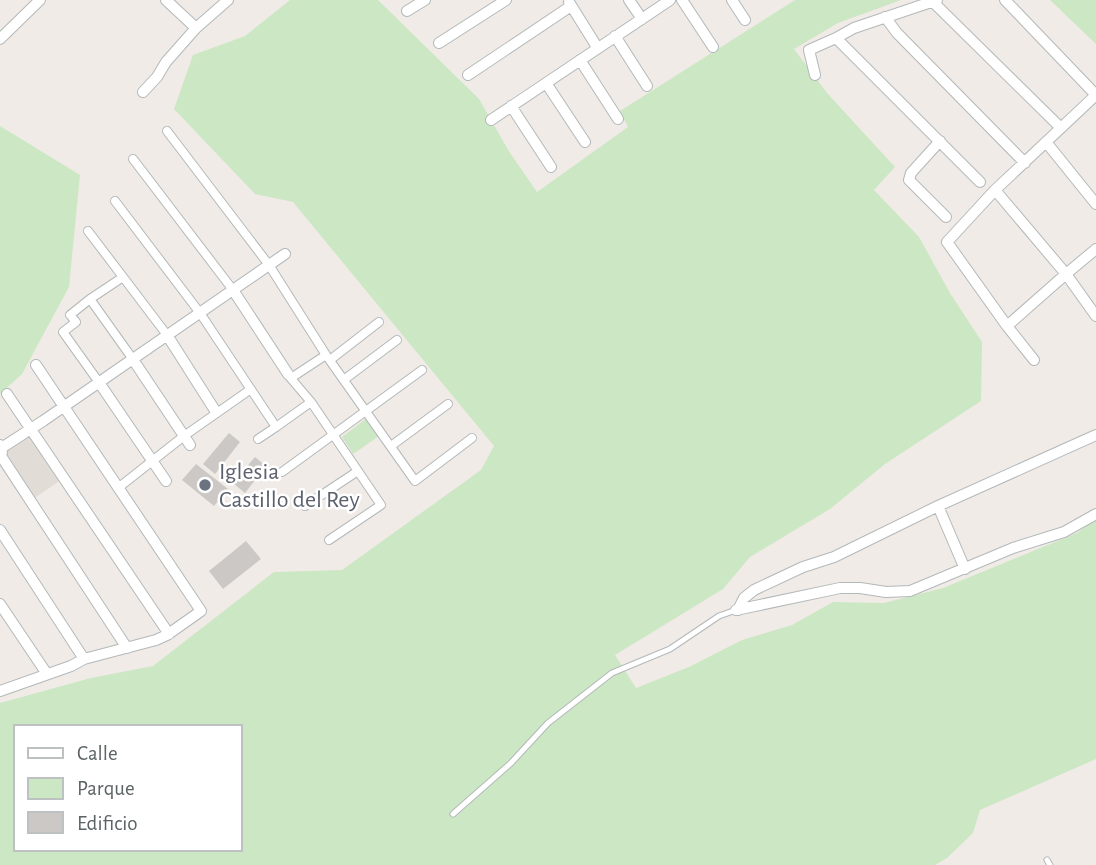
<svg xmlns="http://www.w3.org/2000/svg" width="1096" height="865" font-family="'Alegreya Sans',sans-serif">
<style>
.education{fill:#e2dcd7}
.green{fill:#cce7c3;fill-rule:evenodd}
.building{fill:#ccc8c5}
.lines{fill:none;stroke-linecap:round;stroke-linejoin:round}
.service-casing{stroke:#b3b8ba;stroke-width:7}
.pedestrian-casing{stroke:#b3b8ba;stroke-width:10}
.minor-casing{stroke:#b3b8ba;stroke-width:12}
.service{stroke:#fff;stroke-width:5}
.pedestrian{stroke:#fff;stroke-width:8}
.minor{stroke:#fff;stroke-width:10}
.worship-dot{fill:#6b7280;stroke:#fff;stroke-width:2.5}
.labels{text-anchor:middle;stroke-width:5;stroke-linejoin:round;paint-order:stroke}
.worship-label{font-size:24px;fill:#5b616d;stroke:#fff;text-anchor:start}
</style>
<rect width="100%" height="100%" fill="#f0ebe6"/>
<!-- education -->
<path class="education" d="M 29,433 L 61,480 L 33,499 L 4,455 L 5,451 Z"/>
<!-- green -->
<path class="green" d="M 290,0 L 378,0 L 479,99 L 510,153 L 537,192 L 628,127 L 620,111 L 795,0 L 901,0 L 838,23 L 794,49 L 827,93 L 895,167 L 874,190 L 919,237 L 950,293 L 982,342 L 981,401 L 885,464 L 830,509 L 750,557 L 723,589 L 615,655 L 636,688 L 689,667 L 742,640 L 792,625 L 833,602 L 884,603 L 943,588 L 1077,533 L 1096,519 L 1096,759 L 980,810 L 973,833 L 947,858 L 935,865 L 0,865 L 0,703 L 91,678 L 153,666 L 274,572 L 342,570 L 481,470 L 494,446 L 293,202 L 255,194 L 174,109 L 193,55 L 245,36 ZM 16,727 L 240,727 L 240,849 L 16,849 Z
M 1050,0 L 1096,0 L 1096,44 Z
M 0,126 L 80,175 L 69,287 L 22,374 L 0,394 Z
M 367,418 L 379,436 L 353,454 L 342,437 Z"/>
<!-- building -->
<path class="building" d="M 229,433 L 240,442 L 215,474 L 203,464 Z
M 255,457 L 266,466 L 245,493 L 233,483 Z
M 196,464 L 228,489 L 214,506 L 182,480 Z
M 246,541 L 261,559 L 223,589 L 209,571 Z"/>
<g class="lines">
<!-- service casing -->
<g class="service-casing">
<path id="service" d="M 453,814 L 511,763 L 548,723 L 612,673 L 670,649 L 719,616 L 736,610
M 1047,860 L 1050,865"/>
</g>
<!-- pedestrian casing -->
<g class="pedestrian-casing">
<path id="pedestrian" d="M 167,131 L 269,265 L 326,355 L 415,481 L 472,438
M 133,159 L 233,290
M 115,201 L 200,313 L 276,427 L 311,402 L 381,505 L 329,540
M 88,231 L 123,277 L 90,299 L 132,358
M 123,277 L 167,335
M 90,299 L 70,315 L 76,322 L 63,332 L 98,381
M 330,360 L 379,322
M 288,375 L 311,402
M 291,378 L 326,355
M 345,379 L 397,340
M 258,439 L 276,427
M 391,446 L 448,404
M 282,472 L 422,370
M 118,488 L 184,436 L 251,389
M 305,506 L 358,471"/>
</g>
<!-- minor casing -->
<g class="minor-casing">
<path id="minor" d="M 166,0 L 196,28 L 228,0
M 629,0 L 642,19
M 682,0 L 713,47
M 732,0 L 745,20
M 937,0 L 854,28 L 836,38 L 980,182
M 1005,0 L 1096,95
M 569,2 L 597,47
M 933,2 L 1060,127
M 407,11 L 425,0
M 885,17 L 897,33 L 1025,163
M 615,36 L 647,86
M 0,39 L 40,0
M 439,43 L 506,0
M 580,60 L 618,119
M 468,75 L 571,6
M 815,75 L 809,50 L 836,38
M 546,83 L 585,142
M 143,92 L 157,77 L 166,62 L 196,28
M 1096,95 L 995,190 L 1066,274 L 1096,249
M 511,106 L 551,167
M 491,120 L 670,0
M 940,141 L 911,173 L 909,180 L 946,217
M 1046,142 L 1096,204
M 995,190 L 947,242 L 1007,326 L 1066,274 L 1096,316
M 233,290 L 288,374
M 1007,326 L 1034,360
M 167,335 L 216,412
M 132,358 L 190,445
M 98,381 L 166,481
M 7,394 L 169,634
M 0,445 L 3,447 L 43,421 L 285,254
M 3,447 L 1,456 L 127,648
M 938,506 L 965,569
M 0,530 L 84,659
M 0,604 L 47,674
M 736,610 L 840,588 L 860,588 L 886,592 L 910,591 L 1013,548 L 1064,532 L 1096,514
M 738,610 L 744,598 L 754,590 L 803,567 L 834,557 L 938,506 L 1096,435
M 0,691 L 71,666 L 84,659 L 156,640 L 167,635 L 201,611 L 36,365"/>
</g>
<!-- service -->
<use href="#service" class="service"/>
<!-- pedestrian -->
<use href="#pedestrian" class="pedestrian"/>
<!-- minor -->
<use href="#minor" class="minor"/>
</g>
<!-- markers -->
<circle class="worship-dot" cx="205" cy="485" r="7"/>
<g class="labels">
<!-- worship labels -->
<g class="worship-label">
<text x="219" y="479">Iglesia<tspan x="219" dy="28">Castillo del Rey</tspan></text>
</g>
</g>
<!-- legend -->
<rect x="14" y="725" width="228" height="126" fill="#ffffff" stroke="#bec1c2" stroke-width="2"/>
<rect x="28" y="748" width="35" height="10" fill="#ffffff" stroke="#bec1c2" stroke-width="2"/>
<text x="77" y="760" font-size="21" fill="#5d6466">Calle</text>
<rect x="28" y="778" width="35" height="21" fill="#cce7c3" stroke="#bec1c2" stroke-width="2"/>
<text x="77" y="795" font-size="21" fill="#5d6466">Parque</text>
<rect x="28" y="812" width="35" height="21" fill="#ccc8c5" stroke="#bec1c2" stroke-width="2"/>
<text x="77" y="830" font-size="21" fill="#5d6466">Edificio</text>
</svg>
